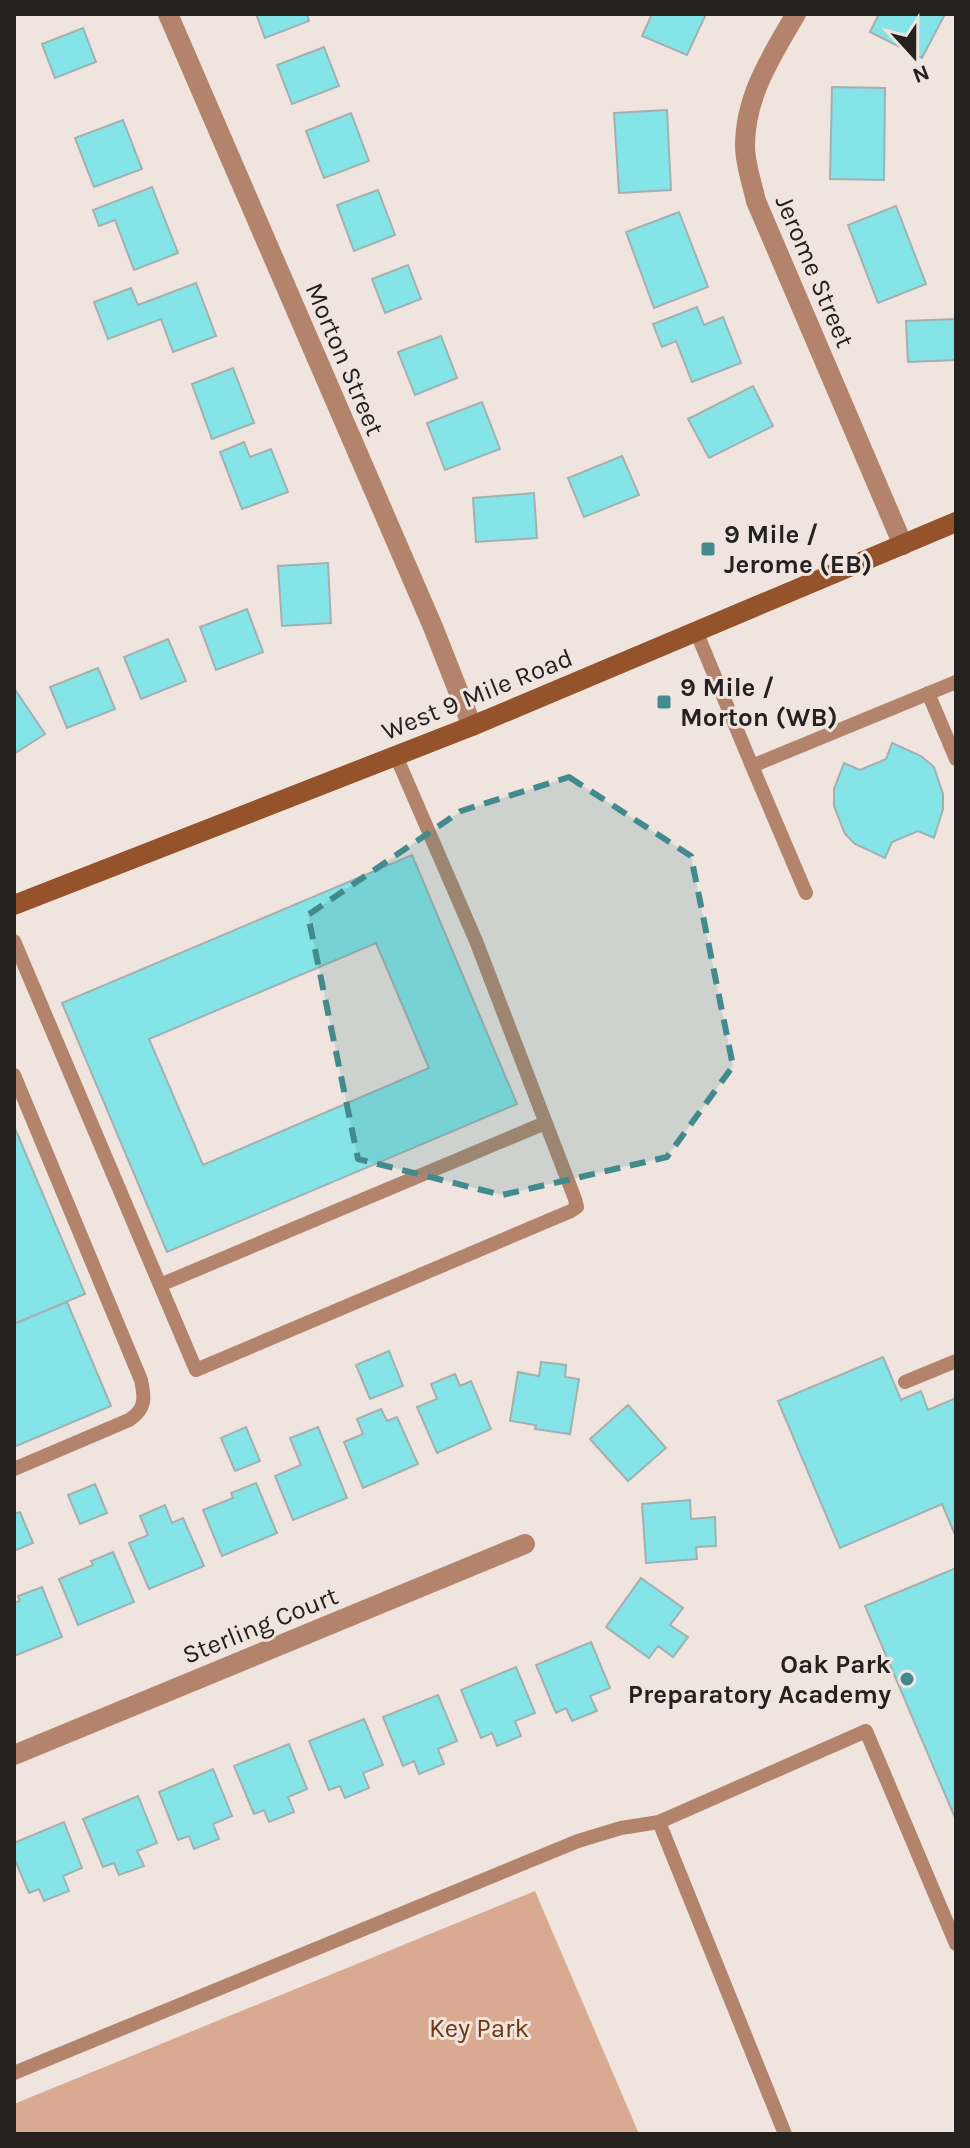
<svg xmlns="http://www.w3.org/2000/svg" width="970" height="2148" font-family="Karla,sans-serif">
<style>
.green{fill:#d9aa91}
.building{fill:#85e4e8;stroke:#a3b0b0;stroke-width:2;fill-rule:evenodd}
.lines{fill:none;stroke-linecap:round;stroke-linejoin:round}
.lane{stroke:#b3846b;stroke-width:14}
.street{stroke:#b3846b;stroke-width:20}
.secondary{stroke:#95532c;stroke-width:20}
.marked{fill:#428a8d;fill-opacity:0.2;stroke:#428a8d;stroke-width:6;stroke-dasharray:16 10;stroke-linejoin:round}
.poi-dot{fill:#428a8d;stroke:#f0e4df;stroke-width:3}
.labels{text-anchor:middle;stroke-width:6;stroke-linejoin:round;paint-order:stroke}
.street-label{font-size:26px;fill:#25211f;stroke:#f0e4df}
.poi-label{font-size:26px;font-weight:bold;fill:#25211f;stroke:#f0e4df;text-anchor:start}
.park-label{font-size:26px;fill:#713610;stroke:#f0e4df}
</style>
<rect width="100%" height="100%" fill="#f0e4df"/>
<!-- green -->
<path class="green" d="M 535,1891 L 639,2134 L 14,2134 L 14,2104 Z"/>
<!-- building -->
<path class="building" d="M 256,14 L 307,14 L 309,21 L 265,38 Z
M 652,14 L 706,14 L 687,55 L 642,36 Z
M 879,14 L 945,14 L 922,58 L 870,32 Z
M 83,28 L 96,62 L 55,78 L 42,44 Z
M 324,47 L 339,86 L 292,104 L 277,65 Z
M 832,87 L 885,88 L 884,180 L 830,179 Z
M 667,110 L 671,190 L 619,193 L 614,113 Z
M 351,113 L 369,161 L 324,178 L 306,131 Z
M 123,120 L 142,169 L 94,187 L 75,138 Z
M 152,187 L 178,253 L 134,270 L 115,220 L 99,226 L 93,210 Z
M 378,190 L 395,235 L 354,251 L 337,205 Z
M 896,206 L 926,284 L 878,303 L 848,225 Z
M 679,212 L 708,287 L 654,308 L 626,232 Z
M 408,265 L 421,299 L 385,313 L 372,279 Z
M 196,283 L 216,336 L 173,352 L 161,319 L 108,339 L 94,302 L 131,288 L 138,305 Z
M 697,307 L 704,325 L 723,317 L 741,363 L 692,382 L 676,341 L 662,347 L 653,324 Z
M 956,319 L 956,360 L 908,362 L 906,321 Z
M 441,336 L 457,378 L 415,395 L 398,352 Z
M 233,368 L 254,423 L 212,439 L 192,384 Z
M 753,386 L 773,426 L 709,458 L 688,419 Z
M 482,402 L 500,449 L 445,470 L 427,423 Z
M 244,442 L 250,457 L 271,449 L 288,492 L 242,509 L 220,452 Z
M 622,456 L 639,495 L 584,517 L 568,478 Z
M 534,493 L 537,538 L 476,542 L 473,498 Z
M 328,563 L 331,623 L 282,626 L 278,566 Z
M 247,609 L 263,652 L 216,670 L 200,627 Z
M 168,639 L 186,681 L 141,699 L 124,657 Z
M 98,668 L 115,709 L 67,728 L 50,687 Z
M 14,688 L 45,734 L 14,754 Z
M 892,743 L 921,756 L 934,767 L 943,794 L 943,809 L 934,838 L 918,831 L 892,842 L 885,858 L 855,844 L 845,834 L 834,806 L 834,789 L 844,763 L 860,770 L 886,759 Z
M 412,855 L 517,1104 L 167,1252 L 62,1003 ZM 376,943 L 429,1068 L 203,1165 L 149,1039 Z
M 14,1126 L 85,1294 L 14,1324 Z
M 67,1302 L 111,1406 L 14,1447 L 14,1324 Z
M 389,1351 L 403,1386 L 370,1399 L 356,1365 Z
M 883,1357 L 901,1400 L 921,1391 L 928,1410 L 956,1398 L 956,1537 L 942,1504 L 840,1548 L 778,1401 Z
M 541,1362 L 566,1365 L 565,1377 L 579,1379 L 570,1434 L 535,1429 L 536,1425 L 510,1421 L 518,1372 L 539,1376 Z
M 455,1374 L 460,1386 L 471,1381 L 491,1429 L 437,1453 L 417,1407 L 437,1399 L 431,1384 Z
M 628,1405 L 666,1448 L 628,1481 L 590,1439 Z
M 381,1409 L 387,1421 L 397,1417 L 418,1464 L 363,1488 L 344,1442 L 363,1434 L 357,1419 Z
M 246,1427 L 260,1461 L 235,1471 L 221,1438 Z
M 318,1427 L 347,1498 L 293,1520 L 275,1476 L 301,1465 L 290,1438 Z
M 256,1483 L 277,1533 L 222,1556 L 203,1510 L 233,1498 L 231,1493 Z
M 95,1484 L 107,1513 L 80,1524 L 68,1495 Z
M 690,1500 L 691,1519 L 715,1517 L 716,1546 L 696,1547 L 697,1559 L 646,1563 L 642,1504 Z
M 165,1505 L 172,1523 L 183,1518 L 204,1566 L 149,1589 L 129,1543 L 148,1535 L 140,1516 Z
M 20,1512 L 33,1543 L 14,1551 L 14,1514 Z
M 113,1552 L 134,1602 L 78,1625 L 59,1579 L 93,1565 L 91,1561 Z
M 956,1568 L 956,1820 L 865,1606 Z
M 641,1578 L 683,1608 L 670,1625 L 688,1637 L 673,1657 L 658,1646 L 649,1658 L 606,1627 Z
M 42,1587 L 62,1637 L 14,1656 L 14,1603 L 20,1601 L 18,1596 Z
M 591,1642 L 610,1688 L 590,1696 L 597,1711 L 572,1721 L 566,1708 L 556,1713 L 536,1665 Z
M 516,1667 L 535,1713 L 515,1721 L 521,1736 L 497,1746 L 492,1733 L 481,1738 L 461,1690 Z
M 438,1695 L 457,1741 L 438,1749 L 444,1764 L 419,1774 L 414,1761 L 403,1766 L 383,1717 Z
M 364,1719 L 383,1765 L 363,1773 L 369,1788 L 345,1798 L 340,1786 L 329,1790 L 309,1741 Z
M 289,1744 L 307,1789 L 288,1797 L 294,1812 L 269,1822 L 264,1810 L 254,1814 L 234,1766 Z
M 213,1769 L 232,1816 L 213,1824 L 219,1839 L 194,1849 L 189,1836 L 178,1840 L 159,1792 Z
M 138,1796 L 157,1843 L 137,1851 L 144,1866 L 119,1875 L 114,1863 L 103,1867 L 83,1819 Z
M 64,1822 L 82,1868 L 63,1876 L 69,1891 L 44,1901 L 39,1889 L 29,1893 L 14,1858 L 14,1843 Z"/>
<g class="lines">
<!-- lane -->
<path class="lane" d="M 696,631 L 752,766 L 956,682
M 928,693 L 956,759
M 752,766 L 806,893
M 14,941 L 196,1370 L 571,1211 L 577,1207 L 575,1199 L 476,941 L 396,756
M 14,1075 L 141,1380 C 145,1398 146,1409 129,1420 L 14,1469
M 160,1285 L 545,1123
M 905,1382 L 956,1361
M 659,1822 L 785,2134
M 14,2073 L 578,1841 L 621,1828 L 659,1822 L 866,1731 L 956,1944"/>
<!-- street -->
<path class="street" d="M 168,14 L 433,627 L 472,726
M 796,14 C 772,55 745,96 745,146 C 745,164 752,183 756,201 L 903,545
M 14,1755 L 525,1544"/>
<!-- secondary -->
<path class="secondary" d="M 14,905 L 472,726 L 956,522"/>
</g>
<!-- marked area -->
<path class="marked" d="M 569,777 L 691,856 L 733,1066 L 667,1157 L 502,1195 L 358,1159 L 308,915 L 461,811 Z"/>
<!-- markers -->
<g class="poi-dot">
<rect x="700" y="541" width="16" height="16" rx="4"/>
<rect x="656" y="694" width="16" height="16" rx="4"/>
<circle cx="907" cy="1679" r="8"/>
</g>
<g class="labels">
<!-- street labels -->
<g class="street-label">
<text transform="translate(815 271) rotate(67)" y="9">Jerome Street</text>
<text transform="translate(345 359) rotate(67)" y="9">Morton Street</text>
<text transform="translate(477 694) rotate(-22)" y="9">West 9 Mile Road</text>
<text transform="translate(260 1625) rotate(-22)" y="9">Sterling Court</text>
</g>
<!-- poi labels -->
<g class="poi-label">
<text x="724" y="543">9 Mile /<tspan x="724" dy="30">Jerome (EB)</tspan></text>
<text x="680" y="696">9 Mile /<tspan x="680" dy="30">Morton (WB)</tspan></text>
<text x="891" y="1673" text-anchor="end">Oak Park<tspan x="891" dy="30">Preparatory Academy</tspan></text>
</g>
<!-- park labels -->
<g class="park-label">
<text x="479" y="2037">Key Park</text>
</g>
</g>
<!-- border -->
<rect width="970" height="2148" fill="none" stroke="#25211f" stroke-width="32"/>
<!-- north arrow -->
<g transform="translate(914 56) rotate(159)" stroke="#f0e4df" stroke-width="6" paint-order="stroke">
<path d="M0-6L14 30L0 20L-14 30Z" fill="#25211f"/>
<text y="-12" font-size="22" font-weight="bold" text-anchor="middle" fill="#25211f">N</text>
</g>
</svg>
